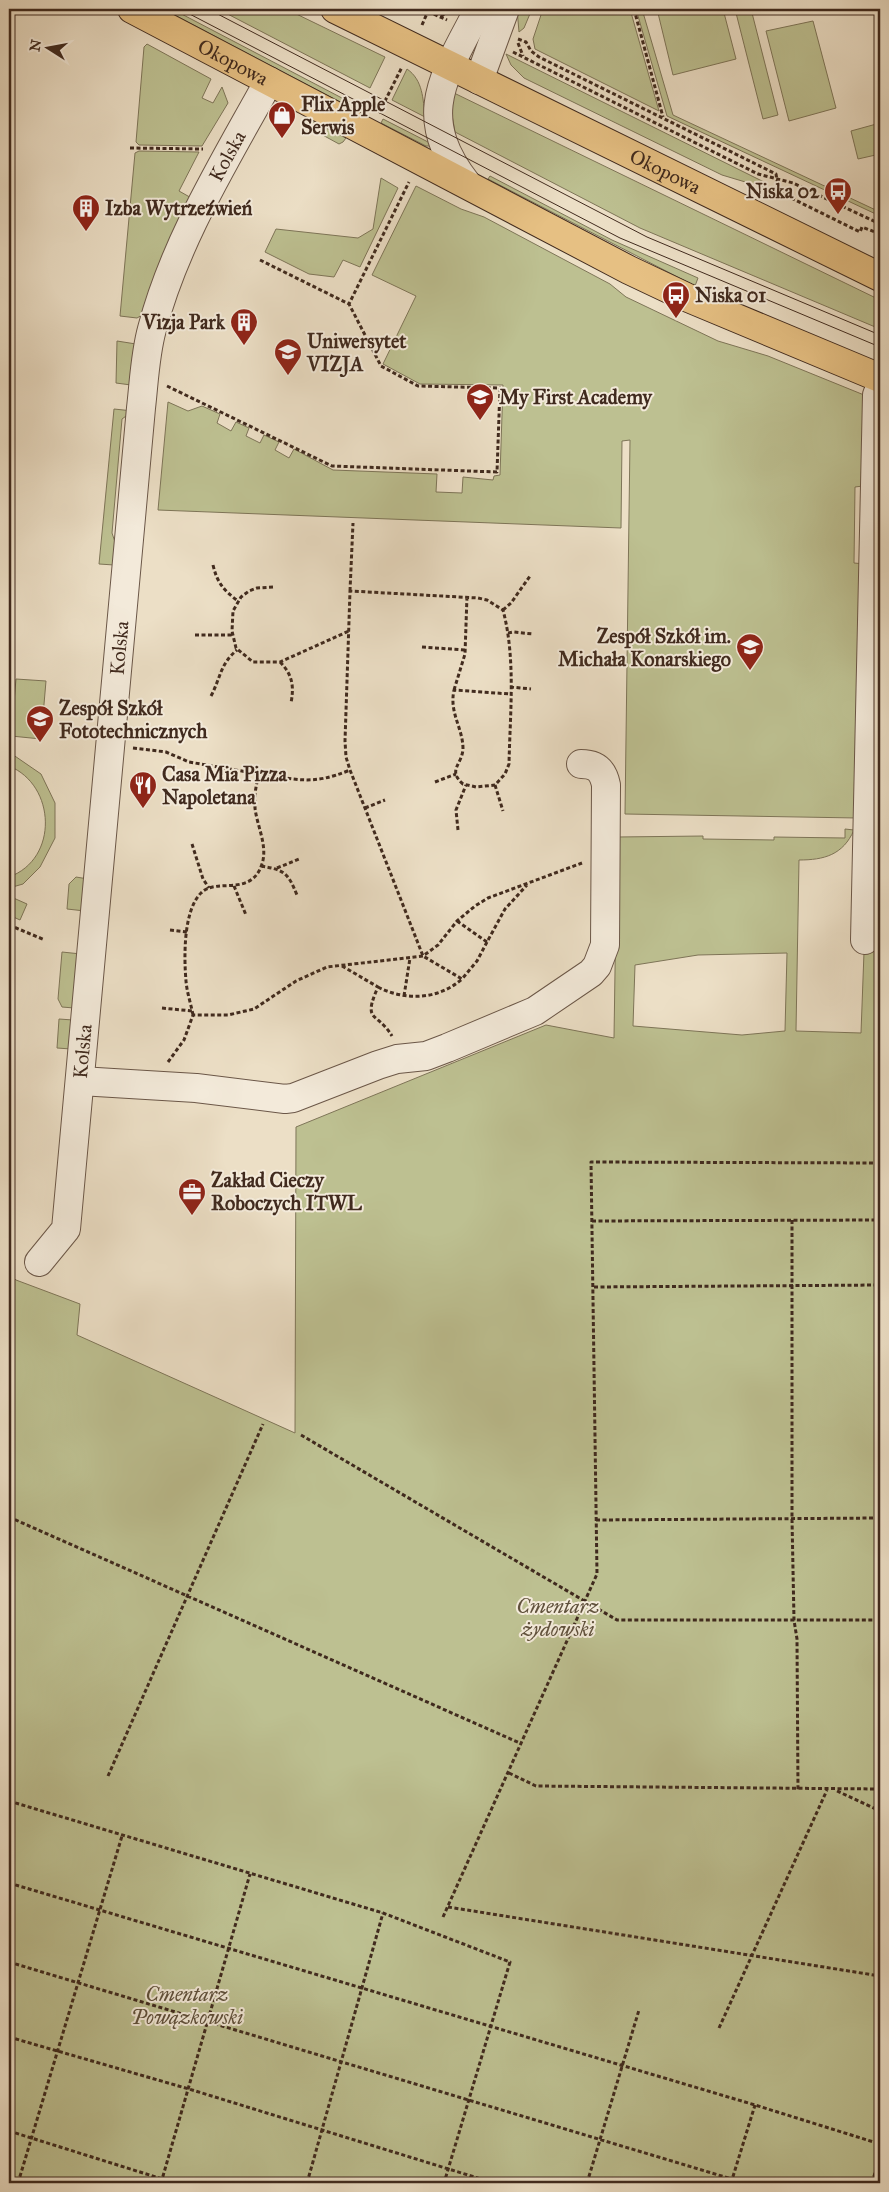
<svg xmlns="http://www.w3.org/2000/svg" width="889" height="2192" font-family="'IM FELL Great Primer',serif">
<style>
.green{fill:#bdc091;stroke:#7e7558;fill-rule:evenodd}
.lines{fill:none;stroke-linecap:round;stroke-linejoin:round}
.minor-casing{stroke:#6b5748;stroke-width:30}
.major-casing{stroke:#402a1e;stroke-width:30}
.path{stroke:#402a1e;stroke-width:3;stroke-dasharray:4 2.5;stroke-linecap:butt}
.minor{stroke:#f3eada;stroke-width:28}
.major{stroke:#e6c083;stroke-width:28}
.tram{stroke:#402a1e;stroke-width:1}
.labels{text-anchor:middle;stroke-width:4;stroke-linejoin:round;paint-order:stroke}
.street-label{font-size:20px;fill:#402a1e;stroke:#f3eada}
.poi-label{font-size:20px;font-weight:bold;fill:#402a1e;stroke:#f3eada;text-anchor:start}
.park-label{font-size:20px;font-style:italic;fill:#5f503b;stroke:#f3eada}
</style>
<rect width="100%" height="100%" fill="#ecdfc6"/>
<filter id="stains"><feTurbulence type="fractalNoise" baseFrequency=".004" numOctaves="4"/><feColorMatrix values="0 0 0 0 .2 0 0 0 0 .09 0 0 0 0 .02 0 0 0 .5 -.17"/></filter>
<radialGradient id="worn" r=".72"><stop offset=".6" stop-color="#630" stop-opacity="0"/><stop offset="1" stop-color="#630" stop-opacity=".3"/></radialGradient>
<!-- green -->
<path class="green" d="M 163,9 L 172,9 L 361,108 L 359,112 Z
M 218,9 L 286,9 L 385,57 L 370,88 Z
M 517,9 L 532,9 L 524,28 L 519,32 Z
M 543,9 L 630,9 L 659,111 L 535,49 L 533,39 Z
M 636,9 L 642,9 L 673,115 L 880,212 L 880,216 L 667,116 Z
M 657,9 L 723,9 L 736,59 L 673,75 Z
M 735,9 L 751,9 L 778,115 L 763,119 Z
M 813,21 L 836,108 L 789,121 L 766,31 Z
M 147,44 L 211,79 L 202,98 L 213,103 L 222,87 L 228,103 L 202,146 L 139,145 L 136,142 L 144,47 Z
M 506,54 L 764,182 L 762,187 L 722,175 L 524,78 L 511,65 Z
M 407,69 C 423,80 423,99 425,117 L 392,100 Z
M 454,93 L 880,300 L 880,329 L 640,228 L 455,132 L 451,109 Z
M 383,119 L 430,143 L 430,146 L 426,146 L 381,123 Z
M 312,121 L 346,138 L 343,142 L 339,144 L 308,127 Z
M 880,123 L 880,154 L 858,159 L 851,131 Z
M 139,151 L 199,152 L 179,191 L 195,200 L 144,314 L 137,318 L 120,316 L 135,153 Z
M 490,176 L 612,240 L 698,278 L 695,286 L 488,179 Z
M 381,178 L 398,188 L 360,267 L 343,260 L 334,277 L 309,274 L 265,252 L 276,229 L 358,238 L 373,229 Z
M 416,186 L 461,209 L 484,217 L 610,284 L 626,297 L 718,341 L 768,356 L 869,397 L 863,486 L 855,487 L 854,563 L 865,564 L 857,818 L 625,814 L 630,440 L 622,441 L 621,528 L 158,510 L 168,402 L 188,411 L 202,406 L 220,414 L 217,423 L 231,431 L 236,422 L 249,428 L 246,436 L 260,443 L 264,435 L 279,442 L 275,450 L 289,458 L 294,449 L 333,470 L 437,474 L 436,492 L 462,493 L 463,477 L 493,480 L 494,476 L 500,475 L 503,385 L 420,384 L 383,364 L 416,296 L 372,275 Z
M 117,341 L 136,344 L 131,385 L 116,383 Z
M 114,409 L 133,411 L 122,419 L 112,533 L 119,554 L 114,565 L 99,564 Z
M 16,679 L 46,681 L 41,739 L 11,736 Z
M 9,752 L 41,774 L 55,803 L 55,838 L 40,867 L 23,884 L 9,888 L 9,877 C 59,859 56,785 9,766 Z
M 845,829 L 854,830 C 843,855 824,860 799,860 L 796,1031 L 861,1033 L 864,952 L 876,941 L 880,941 L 879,1051 L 880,1051 L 880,2183 L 9,2183 L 9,1274 L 16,1280 L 80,1304 L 77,1335 L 295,1433 L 296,1127 L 546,1025 L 614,1038 L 617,837 L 703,836 L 703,839 L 774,840 L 774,837 L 845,838 ZM 787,953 L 785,1031 L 742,1035 L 633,1026 L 635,965 L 698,955 Z
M 76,877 L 88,879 L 85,911 L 67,909 L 69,884 Z
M 9,896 L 27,904 L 20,920 L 9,915 Z
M 62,952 L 81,954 L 74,1008 L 62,1007 L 58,999 Z
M 59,1019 L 73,1020 L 71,1049 L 57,1048 Z"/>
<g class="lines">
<!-- minor casing -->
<g class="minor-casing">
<g id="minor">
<path d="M 479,80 L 505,9"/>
<path d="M 467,184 C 413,115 445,75 479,9"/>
<path d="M 865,940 L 877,395 L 880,388"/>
<path d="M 80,1081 L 196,1088 L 285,1099 L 293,1098 L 378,1065 L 397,1059 L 426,1056 L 447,1048 L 535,1011 L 591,973 L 597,966 L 605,945 L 606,785 C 603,770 596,764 581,764"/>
<path id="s1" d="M 39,1262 L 66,1229 L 141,408 C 144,382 145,354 152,329 C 175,241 225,161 269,81"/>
</g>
</g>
<!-- major casing -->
<g class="major-casing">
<g id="major">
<path id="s2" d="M 132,9 L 629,270 L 686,297 L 880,378"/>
<path id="s3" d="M 335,9 L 880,277"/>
</g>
</g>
<!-- path -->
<path class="path" d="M 422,9 L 447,20
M 634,9 L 663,117
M 441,17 L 449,9
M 422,25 L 428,11
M 518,39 L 526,42 L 531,51 L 539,57 L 776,174 L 779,192 L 860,232 L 862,227 L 880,234
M 518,43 L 523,56
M 513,52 L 758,174 L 793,183 L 880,224
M 379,113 L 402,67
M 130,148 L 203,149
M 260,260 L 349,304 L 409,182
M 167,386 L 332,466 L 497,472 L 500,388 L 418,386 L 381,366 L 349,304
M 213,565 C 217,582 223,590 238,601
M 273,587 L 257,588 L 249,591 L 241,597 L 233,611 L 232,631 L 236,648 L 253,662 L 280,662 L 349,631
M 350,591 L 353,523
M 503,610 L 511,603 L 530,576
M 508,633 L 514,632 L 533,634
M 195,635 L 232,635
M 422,647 L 465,650
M 280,662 C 293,675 294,687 291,703
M 510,687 L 531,689
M 454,690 L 465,654 L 467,596
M 211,696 C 221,677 220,664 237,650
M 133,748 L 166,752 L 189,762 L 259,774
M 435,782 L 456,774
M 495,785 L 503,811
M 365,808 L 385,800
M 458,830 L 456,810 L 466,785
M 192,844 L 203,879 L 209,888
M 261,866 C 285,870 288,873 297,895
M 277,868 L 299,859
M 234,886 L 246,915
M 457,921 L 487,942 L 505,909 L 527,885
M 9,925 L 45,940
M 170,930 L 187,932
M 487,942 L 477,961 L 462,979 L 423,956 L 350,770 L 346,757 L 345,741 L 350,591 L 478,598 L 487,600 L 503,610 C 516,659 510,713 509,764 L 505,774 L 495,785 L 476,787 L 463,784 C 447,770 462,765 463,749 C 463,728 449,713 454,690 L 510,694
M 342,966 L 378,987 C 362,1023 377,1011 392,1036
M 378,987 C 405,1001 438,1000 462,979
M 404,996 L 410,958
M 162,1008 L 192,1011
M 193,1015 C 191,1004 187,993 186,981 C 184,958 183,911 201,893 C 216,877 251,898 262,864 C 268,846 257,826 255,808 C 254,796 256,785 259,774 C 298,779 311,786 350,770
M 168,1062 L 184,1040 L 193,1015 L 228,1015 L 254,1009 L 296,981 L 327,967 L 423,956 L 438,945 L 457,921 L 475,906 L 488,898 L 582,863
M 792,1220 L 792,1519 L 794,1620 L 797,1639 L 798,1790
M 592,1221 L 880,1220
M 594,1287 L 880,1285
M 301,1435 L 617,1620 L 880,1620
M 9,1517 L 522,1744
M 596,1520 L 880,1518
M 509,1773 L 536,1786 L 880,1789
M 108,1776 L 263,1424
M 837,1791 L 880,1811
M 9,1801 L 383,1913 L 510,1962 L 444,2183
M 9,1883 L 755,2105 L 880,2144
M 448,1907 L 880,1976
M 443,1917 L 597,1574 L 591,1162 L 880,1163
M 9,1962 L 745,2183
M 719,2028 L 827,1790
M 9,2037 L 189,2089 L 494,2183
M 9,2131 L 175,2183
M 18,2183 L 122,1836
M 161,2183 L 250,1874
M 307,2183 L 383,1913
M 587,2183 L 639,2010
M 731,2183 L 755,2105
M 872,2183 L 880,2156"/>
<!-- minor -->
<use href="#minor" class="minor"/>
<!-- major -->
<use href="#major" class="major"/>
<!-- tram -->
<path class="tram" d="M 180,9 L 620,238 L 880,347
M 208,9 L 647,237 L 880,335"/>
</g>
<!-- icons -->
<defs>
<g id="shop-pin" transform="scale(1.4375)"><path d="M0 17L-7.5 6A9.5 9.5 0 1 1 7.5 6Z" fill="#8f2418" stroke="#f3eada"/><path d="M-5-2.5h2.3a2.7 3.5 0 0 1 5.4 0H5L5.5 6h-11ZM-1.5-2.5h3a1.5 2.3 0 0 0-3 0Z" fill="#fff"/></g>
<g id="bus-pin" transform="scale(1.4375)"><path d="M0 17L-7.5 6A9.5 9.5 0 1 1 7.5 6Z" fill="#8f2418" stroke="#f3eada"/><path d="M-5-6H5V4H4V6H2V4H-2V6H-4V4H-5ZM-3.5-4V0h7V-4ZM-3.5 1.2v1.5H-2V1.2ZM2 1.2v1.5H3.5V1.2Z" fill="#fff"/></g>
<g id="building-pin" transform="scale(1.4375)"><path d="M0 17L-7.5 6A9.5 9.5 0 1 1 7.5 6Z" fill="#8f2418" stroke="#f3eada"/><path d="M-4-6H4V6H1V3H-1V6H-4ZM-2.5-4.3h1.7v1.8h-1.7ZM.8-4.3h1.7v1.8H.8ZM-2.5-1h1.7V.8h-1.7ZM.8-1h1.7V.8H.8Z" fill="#fff"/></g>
<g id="university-pin" transform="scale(1.4375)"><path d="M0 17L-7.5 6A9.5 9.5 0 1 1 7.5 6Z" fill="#8f2418" stroke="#f3eada"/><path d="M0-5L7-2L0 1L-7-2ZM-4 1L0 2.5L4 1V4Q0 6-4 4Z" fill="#fff"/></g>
<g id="school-pin" transform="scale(1.4375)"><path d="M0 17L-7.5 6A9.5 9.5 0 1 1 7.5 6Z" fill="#8f2418" stroke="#f3eada"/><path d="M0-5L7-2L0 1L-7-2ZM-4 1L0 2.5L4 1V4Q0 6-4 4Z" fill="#fff"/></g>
<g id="restaurant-pin" transform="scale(1.4375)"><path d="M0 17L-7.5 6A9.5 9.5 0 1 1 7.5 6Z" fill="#8f2418" stroke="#f3eada"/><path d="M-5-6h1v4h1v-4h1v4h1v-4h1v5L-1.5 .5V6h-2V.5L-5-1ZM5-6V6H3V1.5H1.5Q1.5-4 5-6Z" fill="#fff"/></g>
<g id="office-pin" transform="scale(1.4375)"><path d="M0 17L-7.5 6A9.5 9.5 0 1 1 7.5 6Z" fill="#8f2418" stroke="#f3eada"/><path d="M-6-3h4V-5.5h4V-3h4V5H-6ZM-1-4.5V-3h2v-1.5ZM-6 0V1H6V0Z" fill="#fff"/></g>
</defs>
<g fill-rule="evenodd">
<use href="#shop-pin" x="282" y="115"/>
<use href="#bus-pin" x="838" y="191"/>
<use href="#building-pin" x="86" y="208"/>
<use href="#bus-pin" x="676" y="295"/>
<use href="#building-pin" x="244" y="322"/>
<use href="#university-pin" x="288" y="352"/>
<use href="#school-pin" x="480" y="397"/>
<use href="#school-pin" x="750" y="647"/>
<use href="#school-pin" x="40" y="719"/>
<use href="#restaurant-pin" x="143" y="785"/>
<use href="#office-pin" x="192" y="1192"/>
</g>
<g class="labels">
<!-- street labels -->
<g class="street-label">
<text dy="7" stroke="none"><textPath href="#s2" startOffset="114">Okopowa</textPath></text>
<text dy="7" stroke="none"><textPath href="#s1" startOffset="1136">Kolska</textPath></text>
<text dy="7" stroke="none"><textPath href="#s3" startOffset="368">Okopowa</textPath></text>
<text dy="7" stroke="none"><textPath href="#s1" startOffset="626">Kolska</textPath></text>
<text dy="7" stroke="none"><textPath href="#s1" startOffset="221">Kolska</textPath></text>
</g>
<!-- poi labels -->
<g class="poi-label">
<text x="301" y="111">Flix Apple<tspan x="301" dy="23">Serwis</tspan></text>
<text x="819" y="198" text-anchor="end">Niska 02</text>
<text x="105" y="215">Izba Wytrzeźwień</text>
<text x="695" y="302">Niska 01</text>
<text x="225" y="329" text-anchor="end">Vizja Park</text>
<text x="307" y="348">Uniwersytet<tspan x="307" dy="23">VIZJA</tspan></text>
<text x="499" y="404">My First Academy</text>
<text x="731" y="643" text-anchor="end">Zespół Szkół im.<tspan x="731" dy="23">Michała Konarskiego</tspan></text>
<text x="59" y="715">Zespół Szkół<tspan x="59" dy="23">Fototechnicznych</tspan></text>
<text x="162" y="781">Casa Mia Pizza<tspan x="162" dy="23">Napoletana</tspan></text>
<text x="211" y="1187">Zakład Cieczy<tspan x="211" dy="23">Roboczych ITWL</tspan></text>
</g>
<!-- park labels -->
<g class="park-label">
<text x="558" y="1613">Cmentarz<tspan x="558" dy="23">żydowski</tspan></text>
<text x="187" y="2001">Cmentarz<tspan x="187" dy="23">Powązkowski</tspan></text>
</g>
</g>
<!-- margin -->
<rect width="889" height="2192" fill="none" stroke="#ecdfc6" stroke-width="30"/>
<rect x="10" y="10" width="869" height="2172" fill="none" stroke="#402a1e" stroke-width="2.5"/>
<rect x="15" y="15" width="859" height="2162" fill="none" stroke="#402a1e"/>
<!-- north arrow -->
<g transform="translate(48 48) rotate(281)" stroke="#f3eada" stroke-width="4" paint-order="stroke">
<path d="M0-4L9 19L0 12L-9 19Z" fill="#402a1e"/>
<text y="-8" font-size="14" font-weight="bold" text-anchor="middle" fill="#402a1e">N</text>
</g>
<rect width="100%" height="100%" filter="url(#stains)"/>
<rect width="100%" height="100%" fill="url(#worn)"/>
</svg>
